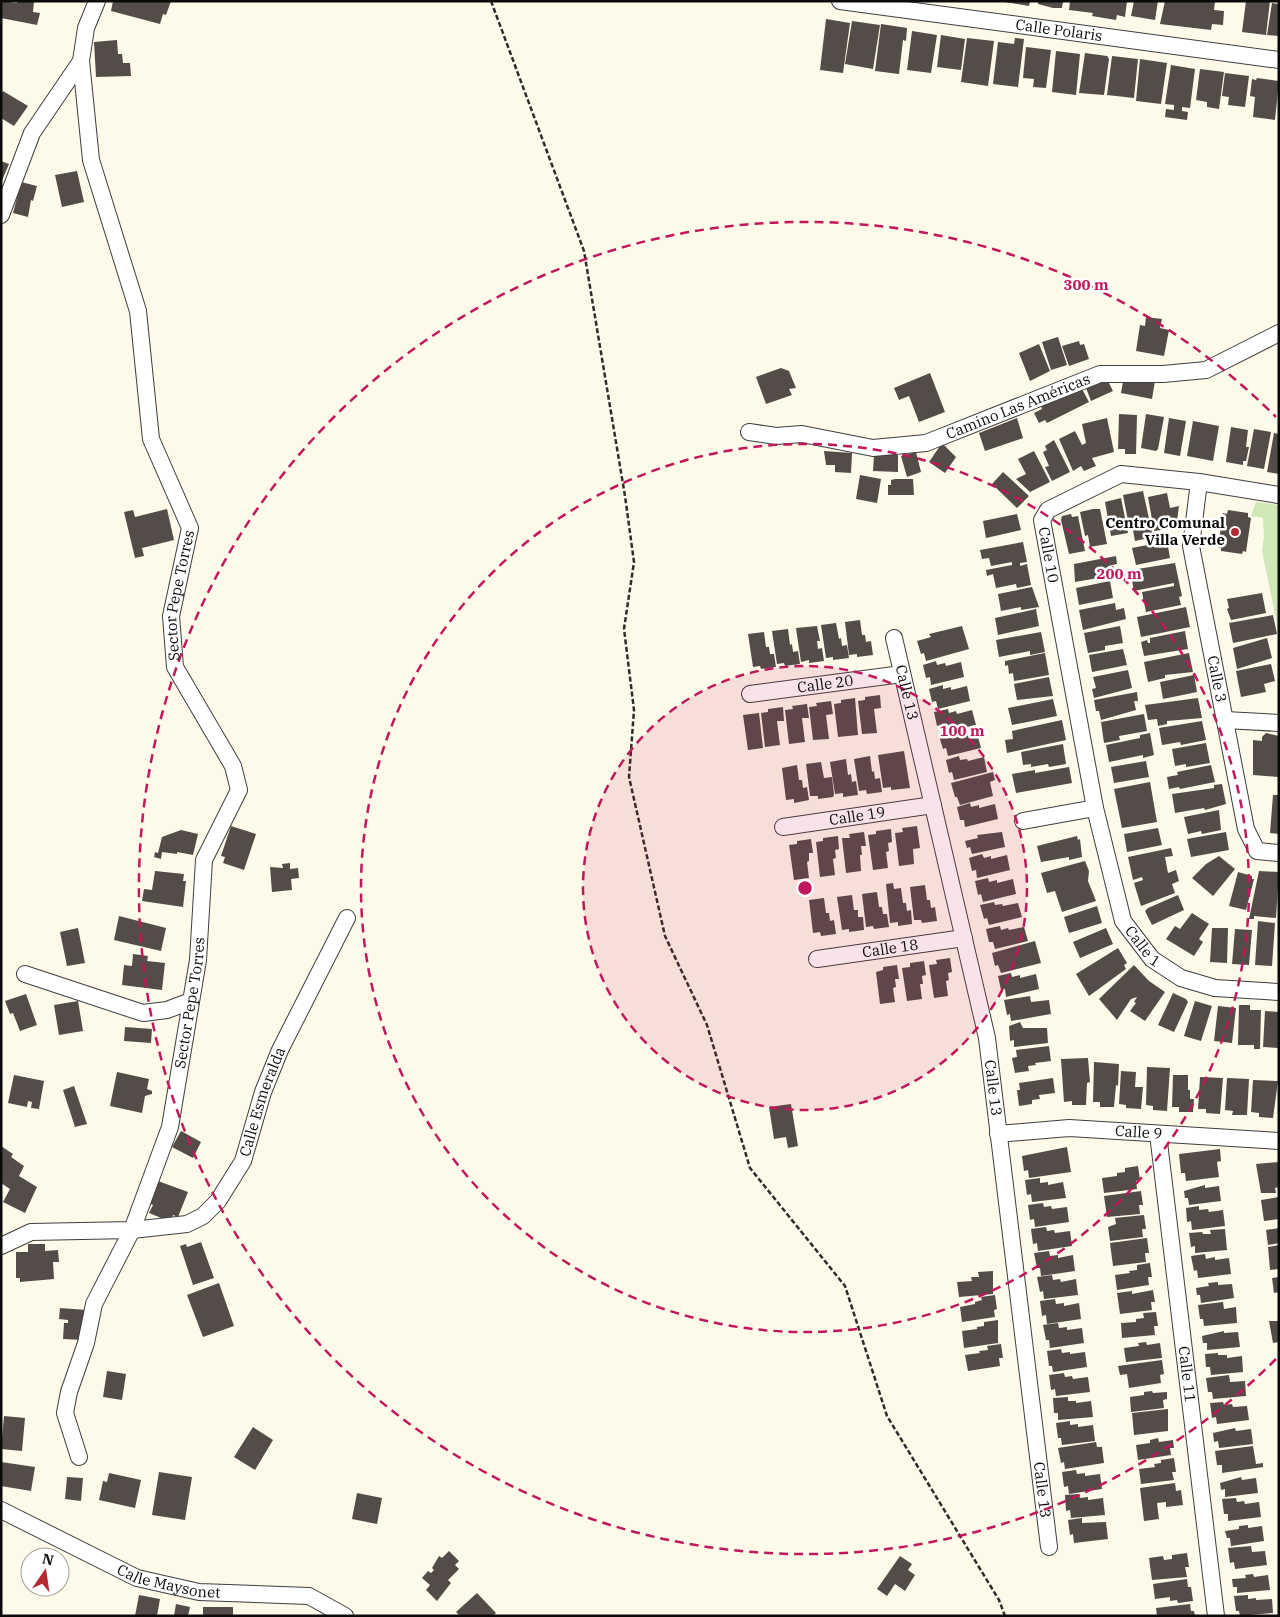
<svg xmlns="http://www.w3.org/2000/svg" width="1280" height="1617" font-family="'IBM Plex Serif',serif">
<style>
.green{fill:#d0e7b6}
.building{fill:#534c48}
.lines{fill:none;stroke-linecap:round;stroke-linejoin:round}
.street-casing{stroke:#3e3e3e;stroke-width:18}
.path{stroke:#2d2d2d;stroke-width:2.5;stroke-dasharray:5 2.5;stroke-linecap:butt}
.street{stroke:#fff;stroke-width:16}
.ring{fill:none;stroke:#c2185b;stroke-width:2.5;stroke-dasharray:9 6}
.poi-dot{fill:#b52932;stroke:#fff;stroke-width:2}
.labels{text-anchor:middle;stroke-width:5;stroke-linejoin:round;paint-order:stroke}
.street-label{font-size:15px;fill:#0b0b0b;stroke:#fff}
.poi-label{font-size:15px;font-weight:bold;fill:#0b0b0b;stroke:#fff;text-anchor:end}
.centre{fill:#c2185b;stroke:#fff;stroke-width:2.5}
.ring-label{font-size:15px;text-anchor:middle;font-weight:bold;fill:#c2185b;stroke:#fff;stroke-width:5;stroke-linejoin:round;paint-order:stroke}
</style>
<rect width="100%" height="100%" fill="#fefaea"/>
<!-- green -->
<path class="green" d="M 1256,502 L 1279,505 L 1279,634 L 1262,551 L 1264,537 L 1263,518 L 1251,516 Z"/>
<!-- building -->
<path class="building" d="M 1,1 L 17,3 L 18,1 L 34,1 L 33,12 L 40,13 L 37,25 L 1,18 Z
M 113,1 L 171,1 L 166,15 L 163,14 L 160,24 L 111,11 Z
M 999,1 L 1030,1 L 1029,6 Z
M 1038,1 L 1063,1 L 1062,8 L 1053,8 L 1038,4 Z
M 1070,1 L 1127,1 L 1125,17 L 1117,15 L 1116,20 L 1092,16 L 1093,13 L 1069,10 Z
M 1134,1 L 1158,1 L 1155,20 L 1131,16 Z
M 1165,1 L 1215,1 L 1214,10 L 1224,11 L 1223,25 L 1212,24 L 1211,30 L 1160,24 Z
M 1246,1 L 1270,1 L 1266,35 L 1242,32 Z
M 1272,3 L 1279,4 L 1279,36 L 1267,35 Z
M 826,19 L 850,23 L 843,73 L 820,70 Z
M 852,21 L 880,25 L 873,69 L 845,64 Z
M 881,24 L 907,28 L 906,41 L 903,40 L 899,74 L 875,71 Z
M 912,31 L 937,35 L 931,73 L 907,70 Z
M 941,35 L 965,39 L 961,70 L 937,67 Z
M 967,38 L 994,41 L 988,86 L 961,82 Z
M 1015,38 L 1024,39 L 1018,87 L 993,84 L 998,42 L 1014,44 Z
M 117,40 L 118,54 L 122,54 L 123,63 L 130,63 L 131,76 L 96,77 L 94,42 Z
M 1026,47 L 1051,50 L 1046,88 L 1033,87 L 1034,79 L 1023,78 Z
M 1056,51 L 1080,54 L 1076,95 L 1052,92 Z
M 1085,53 L 1107,56 L 1109,59 L 1104,95 L 1079,93 Z
M 1112,56 L 1138,59 L 1134,98 L 1107,95 Z
M 1140,59 L 1167,63 L 1161,104 L 1136,101 Z
M 1171,65 L 1195,69 L 1190,108 L 1182,107 L 1182,111 L 1188,112 L 1187,120 L 1165,117 L 1166,109 L 1174,110 L 1174,105 L 1165,104 Z
M 1200,69 L 1224,72 L 1219,109 L 1207,107 L 1207,102 L 1196,100 Z
M 1225,73 L 1249,76 L 1245,107 L 1228,105 L 1229,97 L 1222,96 Z
M 1257,78 L 1279,81 L 1275,120 L 1253,117 L 1255,97 L 1250,96 L 1252,79 L 1256,80 Z
M 3,91 L 28,106 L 14,126 L 1,118 L 1,94 Z
M 1,161 L 9,164 L 1,183 Z
M 77,171 L 84,202 L 62,207 L 55,175 Z
M 21,182 L 37,186 L 33,201 L 31,200 L 28,217 L 13,213 Z
M 1146,317 L 1162,319 L 1160,328 L 1169,330 L 1164,356 L 1136,351 L 1140,325 L 1145,326 Z
M 1058,337 L 1067,365 L 1051,370 L 1042,342 Z
M 1079,341 L 1080,345 L 1084,344 L 1089,359 L 1069,366 L 1062,346 Z
M 1039,344 L 1050,371 L 1030,381 L 1019,353 Z
M 781,368 L 789,371 L 796,388 L 789,389 L 792,395 L 766,404 L 756,377 Z
M 930,373 L 945,412 L 919,422 L 909,396 L 899,400 L 894,388 Z
M 1124,376 L 1155,381 L 1152,399 L 1121,393 Z
M 1107,379 L 1113,391 L 1091,401 L 1086,388 Z
M 1081,387 L 1089,402 L 1047,423 L 1045,420 L 1039,423 L 1034,413 L 1042,409 L 1041,406 Z
M 1119,414 L 1137,415 L 1136,454 L 1125,454 L 1125,449 L 1118,449 Z
M 1146,414 L 1164,417 L 1158,449 L 1156,451 L 1141,448 Z
M 1017,418 L 1023,438 L 985,451 L 979,433 Z
M 1107,418 L 1114,452 L 1092,458 L 1096,466 L 1084,471 L 1081,466 L 1073,471 L 1059,439 L 1075,431 L 1082,445 L 1086,443 L 1082,424 Z
M 1169,418 L 1186,421 L 1180,456 L 1164,453 Z
M 1193,421 L 1219,426 L 1213,461 L 1187,456 Z
M 1231,427 L 1248,430 L 1246,447 L 1249,447 L 1246,461 L 1243,461 L 1243,465 L 1226,462 Z
M 1254,429 L 1271,432 L 1264,469 L 1247,466 Z
M 1274,433 L 1279,434 L 1279,474 L 1267,472 Z
M 1054,440 L 1070,472 L 1052,481 L 1045,467 L 1049,466 L 1043,452 L 1047,450 L 1045,446 Z
M 942,443 L 956,457 L 945,473 L 929,462 Z
M 824,451 L 852,453 L 851,473 L 835,472 L 835,465 L 826,465 Z
M 1034,451 L 1050,482 L 1030,492 L 1016,479 L 1026,474 L 1018,459 Z
M 916,452 L 921,472 L 907,477 L 901,456 Z
M 874,455 L 898,455 L 898,472 L 873,471 Z
M 1003,472 L 1029,496 L 1017,508 L 992,484 Z
M 860,475 L 881,479 L 877,503 L 856,499 Z
M 895,479 L 913,479 L 914,495 L 888,495 L 888,485 L 891,485 L 891,480 Z
M 1143,491 L 1153,537 L 1135,541 L 1131,520 L 1128,521 L 1123,495 Z
M 1167,493 L 1170,508 L 1179,506 L 1176,528 L 1154,531 L 1148,497 Z
M 1121,498 L 1128,533 L 1111,536 L 1105,502 Z
M 167,509 L 174,540 L 142,548 L 144,556 L 135,558 L 124,512 L 133,510 L 135,517 Z
M 1093,509 L 1100,509 L 1107,544 L 1090,547 L 1088,535 L 1085,536 L 1080,512 Z
M 1228,510 L 1248,513 L 1248,517 L 1251,518 L 1246,552 L 1243,551 L 1242,554 L 1221,551 L 1221,548 L 1218,547 L 1223,513 L 1227,514 Z
M 1017,514 L 1021,530 L 986,538 L 983,521 Z
M 1071,514 L 1072,517 L 1078,516 L 1085,551 L 1069,554 L 1061,520 L 1062,516 Z
M 1167,541 L 1170,558 L 1136,565 L 1132,548 Z
M 1023,542 L 1027,562 L 1020,563 L 1020,566 L 1027,564 L 1031,585 L 1017,588 L 1016,584 L 996,588 L 993,574 L 987,576 L 986,570 L 1012,565 L 1012,562 L 991,566 L 989,558 L 982,559 L 980,550 Z
M 1116,556 L 1117,564 L 1108,566 L 1110,576 L 1075,582 L 1074,564 Z
M 1175,563 L 1182,596 L 1179,597 L 1181,605 L 1146,612 L 1142,592 L 1174,586 L 1174,583 L 1134,591 L 1131,576 L 1126,577 L 1125,571 Z
M 1110,581 L 1113,598 L 1079,605 L 1076,588 Z
M 1032,587 L 1039,607 L 1021,610 L 1021,607 L 1001,611 L 998,594 Z
M 1262,593 L 1266,613 L 1231,620 L 1227,609 L 1229,608 L 1227,599 Z
M 1115,603 L 1116,610 L 1124,608 L 1126,619 L 1083,630 L 1079,610 Z
M 1186,607 L 1190,627 L 1141,637 L 1137,617 Z
M 1036,609 L 1039,626 L 998,635 L 995,618 Z
M 1273,615 L 1277,634 L 1233,643 L 1229,623 Z
M 860,620 L 862,635 L 865,635 L 866,642 L 871,641 L 873,655 L 857,657 L 857,654 L 849,655 L 845,622 Z
M 836,623 L 839,639 L 841,638 L 842,646 L 847,645 L 849,658 L 833,660 L 833,657 L 826,658 L 821,625 Z
M 817,626 L 820,641 L 817,641 L 818,649 L 822,648 L 824,661 L 809,663 L 809,660 L 801,662 L 796,628 Z
M 962,626 L 969,649 L 926,661 L 924,653 L 921,654 L 917,641 L 931,637 L 929,634 Z
M 1120,626 L 1123,643 L 1105,646 L 1105,650 L 1088,653 L 1084,633 Z
M 788,629 L 790,645 L 792,644 L 793,652 L 798,651 L 800,664 L 785,666 L 784,663 L 777,664 L 772,631 Z
M 1185,631 L 1188,649 L 1144,656 L 1141,642 L 1147,640 L 1148,643 L 1150,643 L 1150,638 Z
M 764,632 L 766,647 L 769,647 L 770,654 L 774,654 L 776,667 L 761,669 L 760,666 L 753,667 L 748,634 Z
M 1041,632 L 1045,652 L 1030,655 L 1030,651 L 999,657 L 996,640 Z
M 1267,638 L 1272,658 L 1237,669 L 1233,648 Z
M 1123,649 L 1127,665 L 1092,672 L 1089,655 Z
M 1045,653 L 1049,675 L 1014,681 L 1013,673 L 1009,674 L 1008,665 L 1005,666 L 1005,661 Z
M 1189,653 L 1193,672 L 1165,675 L 1165,678 L 1148,682 L 1144,662 Z
M 936,661 L 937,665 L 945,663 L 946,666 L 961,662 L 964,677 L 931,685 L 930,677 L 926,678 L 923,665 Z
M 1271,664 L 1275,681 L 1264,684 L 1266,692 L 1241,697 L 1236,671 Z
M 1128,670 L 1132,688 L 1094,698 L 1092,689 L 1096,688 L 1093,677 Z
M 1194,675 L 1197,692 L 1163,699 L 1160,682 Z
M 1049,677 L 1053,696 L 1017,700 L 1014,684 Z
M 943,685 L 943,689 L 951,687 L 951,690 L 967,686 L 970,701 L 938,709 L 936,701 L 932,702 L 929,689 Z
M 1137,692 L 1138,701 L 1134,701 L 1136,710 L 1101,720 L 1099,711 L 1096,711 L 1094,700 Z
M 880,695 L 881,708 L 874,709 L 877,733 L 862,734 L 858,701 L 865,700 L 865,697 Z
M 855,698 L 858,735 L 838,737 L 834,704 L 841,703 L 841,700 Z
M 1198,698 L 1202,718 L 1167,721 L 1167,724 L 1158,726 L 1157,719 L 1148,720 L 1145,705 Z
M 1053,699 L 1057,716 L 1012,725 L 1008,708 Z
M 831,701 L 833,714 L 826,715 L 829,739 L 813,740 L 809,707 L 817,706 L 816,703 Z
M 807,704 L 809,718 L 802,718 L 805,742 L 789,744 L 785,710 L 793,709 L 792,706 Z
M 783,707 L 784,721 L 777,721 L 780,745 L 765,747 L 761,713 L 768,712 L 768,709 Z
M 948,709 L 949,713 L 956,711 L 957,714 L 972,710 L 976,725 L 943,733 L 941,725 L 937,726 L 934,712 Z
M 759,713 L 763,748 L 748,750 L 743,715 Z
M 1144,714 L 1147,731 L 1119,736 L 1120,740 L 1104,743 L 1101,722 Z
M 1062,720 L 1066,740 L 1007,753 L 1005,740 L 1013,739 L 1012,731 Z
M 1202,721 L 1206,740 L 1181,745 L 1180,742 L 1162,745 L 1159,728 Z
M 953,732 L 954,736 L 961,734 L 962,737 L 977,733 L 981,748 L 948,756 L 946,748 L 943,749 L 939,736 Z
M 1150,733 L 1154,755 L 1143,758 L 1143,755 L 1109,762 L 1106,745 L 1140,738 L 1140,735 Z
M 1266,733 L 1279,736 L 1278,777 L 1253,775 L 1253,740 L 1262,741 L 1262,737 Z
M 1206,743 L 1210,763 L 1186,767 L 1186,764 L 1175,766 L 1172,749 Z
M 1063,744 L 1066,764 L 1049,767 L 1048,764 L 1031,767 L 1031,764 L 1023,765 L 1021,752 Z
M 904,751 L 910,788 L 891,790 L 891,787 L 883,788 L 878,755 Z
M 870,756 L 872,772 L 874,771 L 875,779 L 880,778 L 882,792 L 867,794 L 866,790 L 859,791 L 854,759 Z
M 959,756 L 960,760 L 967,759 L 968,761 L 984,757 L 987,772 L 954,780 L 952,772 L 949,773 L 946,760 Z
M 846,759 L 848,775 L 851,774 L 852,782 L 856,781 L 858,795 L 843,797 L 843,793 L 835,794 L 830,762 Z
M 1146,761 L 1149,777 L 1114,783 L 1111,767 Z
M 821,762 L 824,778 L 832,777 L 834,794 L 833,797 L 818,799 L 818,796 L 810,796 L 806,764 Z
M 797,765 L 799,780 L 802,780 L 803,788 L 807,787 L 809,800 L 794,803 L 794,799 L 786,800 L 782,768 Z
M 1211,765 L 1215,782 L 1180,789 L 1179,787 L 1169,789 L 1167,777 L 1178,775 L 1177,772 Z
M 1069,767 L 1072,783 L 1016,793 L 1012,774 L 1035,770 L 1035,773 Z
M 993,772 L 995,780 L 990,782 L 993,796 L 960,805 L 957,797 L 955,797 L 951,783 Z
M 1150,782 L 1157,822 L 1122,828 L 1114,789 Z
M 1222,784 L 1226,804 L 1205,810 L 1204,808 L 1175,813 L 1172,794 L 1214,788 L 1214,785 Z
M 1273,795 L 1279,795 L 1279,834 L 1270,833 Z
M 970,803 L 971,807 L 979,805 L 979,808 L 995,804 L 998,819 L 965,827 L 964,820 L 960,820 L 957,807 Z
M 1219,810 L 1221,830 L 1202,834 L 1201,831 L 1188,834 L 1184,817 Z
M 231,826 L 256,834 L 244,870 L 223,863 L 225,857 L 221,856 Z
M 917,826 L 920,848 L 913,849 L 914,864 L 899,866 L 895,833 L 903,832 L 902,828 Z
M 1158,828 L 1162,845 L 1127,852 L 1124,834 Z
M 891,829 L 892,842 L 888,843 L 889,851 L 886,852 L 888,868 L 873,870 L 868,835 L 876,834 L 876,831 Z
M 181,830 L 198,834 L 193,855 L 177,852 L 177,854 L 162,852 L 161,859 L 154,857 L 155,852 L 158,853 L 162,837 Z
M 864,832 L 866,846 L 861,846 L 862,855 L 860,855 L 861,871 L 846,873 L 842,838 L 850,838 L 849,834 Z
M 1002,832 L 1005,847 L 972,854 L 970,847 L 967,848 L 965,841 L 978,838 L 977,835 Z
M 1226,832 L 1229,850 L 1191,857 L 1187,839 Z
M 838,836 L 839,849 L 835,850 L 836,858 L 833,859 L 835,875 L 820,877 L 816,842 L 823,841 L 823,838 Z
M 1077,836 L 1078,840 L 1080,839 L 1082,857 L 1069,860 L 1069,857 L 1041,862 L 1037,846 Z
M 811,839 L 813,853 L 809,853 L 809,861 L 807,862 L 809,878 L 794,880 L 789,845 L 797,844 L 797,841 Z
M 1171,848 L 1173,856 L 1165,857 L 1168,873 L 1176,870 L 1179,881 L 1172,884 L 1175,893 L 1141,906 L 1134,883 L 1143,880 L 1142,877 L 1133,880 L 1128,857 Z
M 982,854 L 984,858 L 991,856 L 991,859 L 1007,855 L 1010,870 L 977,878 L 976,870 L 972,871 L 969,858 Z
M 1219,856 L 1235,869 L 1213,896 L 1192,878 L 1206,864 Z
M 1085,861 L 1089,871 L 1088,881 L 1096,901 L 1062,912 L 1055,891 L 1047,893 L 1041,873 Z
M 290,863 L 290,869 L 298,868 L 299,878 L 291,879 L 292,890 L 272,892 L 270,867 L 283,868 L 282,864 Z
M 155,871 L 184,874 L 183,881 L 186,881 L 183,907 L 142,901 L 144,889 L 152,890 Z
M 1259,871 L 1279,872 L 1276,918 L 1254,916 L 1254,919 L 1249,919 Z
M 1238,872 L 1252,876 L 1252,879 L 1254,879 L 1246,910 L 1229,906 Z
M 988,878 L 989,882 L 997,880 L 997,883 L 1013,879 L 1016,894 L 983,902 L 981,894 L 978,895 L 975,881 Z
M 893,883 L 894,889 L 901,888 L 903,903 L 906,903 L 907,911 L 911,910 L 912,924 L 898,926 L 898,922 L 890,923 L 886,884 Z
M 925,885 L 927,900 L 930,900 L 931,908 L 935,907 L 937,921 L 922,923 L 921,920 L 914,920 L 910,887 Z
M 877,892 L 879,907 L 882,907 L 883,914 L 887,914 L 889,927 L 874,929 L 873,926 L 866,927 L 862,894 Z
M 852,895 L 854,910 L 858,910 L 858,917 L 863,917 L 864,930 L 849,932 L 849,929 L 842,930 L 837,897 Z
M 1178,895 L 1184,910 L 1152,925 L 1145,911 L 1148,908 Z
M 824,898 L 826,913 L 829,913 L 830,921 L 834,920 L 836,934 L 821,936 L 820,932 L 813,933 L 809,900 Z
M 994,902 L 995,905 L 1002,904 L 1003,906 L 1018,903 L 1022,917 L 989,925 L 987,918 L 984,919 L 980,905 Z
M 1097,906 L 1102,923 L 1069,933 L 1064,917 Z
M 1192,913 L 1209,924 L 1199,939 L 1203,942 L 1194,956 L 1166,939 L 1175,926 L 1180,929 Z
M 119,916 L 166,928 L 161,951 L 114,940 Z
M 1258,921 L 1275,923 L 1272,966 L 1255,965 Z
M 1000,926 L 1001,930 L 1008,928 L 1009,930 L 1024,927 L 1028,941 L 995,949 L 993,942 L 989,942 L 986,929 Z
M 78,928 L 85,963 L 67,966 L 60,932 Z
M 1106,928 L 1113,944 L 1080,958 L 1073,942 Z
M 1212,928 L 1228,928 L 1227,963 L 1210,962 Z
M 1235,929 L 1252,930 L 1249,965 L 1232,964 Z
M 1035,941 L 1041,963 L 1001,973 L 998,965 L 995,966 L 992,953 Z
M 1118,948 L 1127,963 L 1124,965 L 1126,969 L 1089,996 L 1076,974 Z
M 133,954 L 148,956 L 147,961 L 165,963 L 162,990 L 122,985 L 124,965 L 132,966 Z
M 950,958 L 952,972 L 948,973 L 949,980 L 946,981 L 948,996 L 934,998 L 929,965 L 937,964 L 936,960 Z
M 924,961 L 926,975 L 922,976 L 923,984 L 920,984 L 922,999 L 907,1001 L 902,968 L 910,967 L 910,963 Z
M 897,965 L 899,979 L 895,979 L 896,987 L 893,988 L 895,1002 L 880,1004 L 876,972 L 883,970 L 883,967 Z
M 1134,965 L 1149,981 L 1165,992 L 1145,1021 L 1130,1011 L 1136,1003 L 1134,1002 L 1137,997 L 1131,999 L 1117,1020 L 1099,999 Z
M 1011,973 L 1012,977 L 1020,975 L 1020,978 L 1036,974 L 1039,989 L 1006,997 L 1005,989 L 1001,990 L 998,976 Z
M 1173,993 L 1186,999 L 1188,1002 L 1174,1032 L 1158,1025 Z
M 26,994 L 37,1025 L 20,1031 L 13,1013 L 10,1014 L 5,1001 Z
M 1030,996 L 1031,1002 L 1049,1000 L 1051,1014 L 1011,1021 L 1010,1014 L 1007,1015 L 1004,1000 Z
M 78,1001 L 83,1031 L 59,1035 L 54,1005 Z
M 1195,1001 L 1212,1006 L 1201,1041 L 1184,1036 Z
M 1239,1005 L 1250,1005 L 1250,1010 L 1261,1010 L 1260,1049 L 1254,1049 L 1254,1045 L 1238,1045 Z
M 1218,1006 L 1236,1008 L 1232,1043 L 1214,1041 Z
M 1265,1011 L 1279,1012 L 1279,1048 L 1263,1047 Z
M 1020,1022 L 1023,1028 L 1047,1028 L 1048,1043 L 1014,1047 L 1014,1040 L 1010,1041 L 1009,1026 Z
M 125,1027 L 152,1029 L 151,1043 L 124,1041 Z
M 1049,1046 L 1051,1061 L 1035,1063 L 1036,1065 L 1028,1066 L 1029,1071 L 1015,1073 L 1012,1058 L 1017,1057 L 1016,1050 Z
M 1088,1058 L 1090,1082 L 1087,1083 L 1086,1105 L 1072,1105 L 1072,1101 L 1064,1102 L 1061,1059 Z
M 1094,1062 L 1119,1064 L 1118,1086 L 1116,1085 L 1114,1107 L 1100,1107 L 1100,1102 L 1093,1102 Z
M 1147,1067 L 1170,1068 L 1167,1111 L 1153,1110 L 1153,1106 L 1146,1105 Z
M 1121,1071 L 1136,1072 L 1135,1087 L 1143,1087 L 1141,1109 L 1126,1108 L 1126,1105 L 1119,1104 Z
M 117,1072 L 149,1079 L 147,1089 L 152,1091 L 152,1094 L 145,1096 L 142,1113 L 110,1106 Z
M 14,1075 L 44,1081 L 39,1109 L 31,1108 L 32,1102 L 28,1101 L 27,1107 L 8,1103 Z
M 1173,1075 L 1188,1075 L 1188,1090 L 1190,1090 L 1190,1099 L 1194,1099 L 1193,1112 L 1179,1112 L 1179,1107 L 1172,1107 Z
M 1200,1077 L 1223,1078 L 1220,1114 L 1206,1113 L 1206,1109 L 1198,1109 Z
M 1053,1078 L 1055,1093 L 1039,1095 L 1040,1099 L 1032,1100 L 1032,1104 L 1019,1106 L 1017,1090 L 1020,1090 L 1019,1083 Z
M 1227,1078 L 1249,1079 L 1247,1115 L 1232,1115 L 1233,1111 L 1225,1110 Z
M 1253,1080 L 1278,1081 L 1273,1118 L 1259,1117 L 1259,1113 L 1251,1112 Z
M 74,1086 L 87,1124 L 75,1127 L 63,1090 Z
M 791,1104 L 798,1146 L 788,1148 L 786,1137 L 774,1139 L 769,1107 Z
M 181,1131 L 201,1142 L 193,1158 L 172,1147 Z
M 1,1146 L 13,1154 L 11,1157 L 24,1166 L 19,1176 L 37,1187 L 25,1213 L 3,1202 L 10,1189 L 1,1183 Z
M 1067,1147 L 1071,1172 L 1029,1178 L 1028,1170 L 1024,1171 L 1022,1156 Z
M 1220,1149 L 1221,1161 L 1217,1162 L 1219,1177 L 1186,1181 L 1185,1173 L 1181,1173 L 1179,1154 Z
M 1279,1162 L 1279,1187 L 1275,1188 L 1276,1193 L 1261,1193 L 1256,1164 Z
M 1138,1166 L 1140,1180 L 1136,1181 L 1137,1189 L 1104,1193 L 1102,1178 L 1117,1176 L 1117,1173 L 1125,1172 L 1125,1168 Z
M 1040,1178 L 1040,1183 L 1048,1182 L 1048,1185 L 1063,1182 L 1066,1198 L 1032,1202 L 1031,1194 L 1027,1195 L 1025,1180 Z
M 158,1181 L 188,1192 L 178,1217 L 173,1215 L 171,1222 L 149,1213 L 153,1205 L 149,1203 Z
M 1205,1185 L 1205,1188 L 1219,1186 L 1221,1201 L 1189,1205 L 1188,1198 L 1185,1198 L 1184,1191 Z
M 1141,1191 L 1143,1205 L 1139,1205 L 1140,1214 L 1107,1217 L 1104,1196 Z
M 1279,1197 L 1279,1219 L 1264,1221 L 1261,1200 Z
M 1043,1203 L 1044,1207 L 1051,1206 L 1052,1209 L 1067,1207 L 1069,1222 L 1035,1227 L 1034,1219 L 1030,1220 L 1028,1205 Z
M 1199,1206 L 1199,1210 L 1208,1209 L 1209,1212 L 1223,1210 L 1225,1226 L 1192,1230 L 1191,1221 L 1187,1222 L 1186,1208 Z
M 1144,1215 L 1146,1229 L 1142,1229 L 1143,1237 L 1110,1241 L 1108,1227 L 1116,1224 L 1115,1218 Z
M 1046,1227 L 1047,1231 L 1054,1230 L 1055,1233 L 1070,1231 L 1072,1246 L 1038,1251 L 1037,1243 L 1033,1244 L 1031,1229 Z
M 1279,1228 L 1279,1243 L 1268,1245 L 1266,1230 Z
M 1225,1229 L 1227,1250 L 1195,1253 L 1195,1246 L 1191,1247 L 1189,1233 L 1202,1232 L 1203,1234 L 1211,1234 L 1210,1230 Z
M 1147,1238 L 1149,1253 L 1145,1253 L 1146,1262 L 1113,1266 L 1110,1243 Z
M 201,1242 L 214,1278 L 193,1285 L 180,1246 L 186,1244 L 187,1247 Z
M 28,1244 L 45,1244 L 45,1251 L 58,1250 L 59,1262 L 53,1262 L 54,1279 L 20,1282 L 20,1278 L 16,1278 L 16,1252 L 28,1252 Z
M 1279,1245 L 1279,1269 L 1270,1270 L 1268,1247 Z
M 1049,1251 L 1050,1256 L 1058,1255 L 1058,1258 L 1073,1255 L 1075,1271 L 1041,1276 L 1040,1268 L 1037,1268 L 1034,1253 Z
M 1205,1254 L 1206,1259 L 1215,1257 L 1215,1260 L 1229,1258 L 1231,1274 L 1198,1278 L 1197,1270 L 1194,1271 L 1191,1256 Z
M 1150,1263 L 1152,1277 L 1148,1277 L 1149,1285 L 1117,1290 L 1115,1275 L 1130,1273 L 1129,1271 L 1137,1270 L 1137,1265 Z
M 993,1271 L 993,1294 L 959,1297 L 957,1282 L 972,1281 L 971,1277 L 979,1277 L 978,1272 Z
M 1052,1275 L 1053,1280 L 1060,1279 L 1061,1282 L 1076,1279 L 1078,1295 L 1044,1299 L 1043,1291 L 1040,1292 L 1037,1277 Z
M 1279,1277 L 1279,1292 L 1274,1293 L 1272,1278 Z
M 1218,1282 L 1218,1285 L 1232,1284 L 1234,1298 L 1201,1303 L 1200,1295 L 1197,1295 L 1196,1288 L 1209,1286 L 1208,1283 Z
M 219,1283 L 234,1326 L 203,1337 L 187,1295 Z
M 1153,1290 L 1155,1302 L 1151,1302 L 1152,1310 L 1120,1314 L 1117,1293 L 1132,1291 L 1132,1294 Z
M 995,1295 L 997,1309 L 994,1310 L 995,1317 L 962,1322 L 960,1307 L 975,1304 L 975,1302 L 982,1300 L 981,1297 Z
M 1055,1299 L 1056,1304 L 1064,1303 L 1064,1306 L 1079,1303 L 1081,1319 L 1047,1324 L 1046,1315 L 1042,1316 L 1040,1301 Z
M 1223,1302 L 1224,1309 L 1236,1307 L 1237,1323 L 1204,1326 L 1203,1319 L 1200,1319 L 1198,1305 Z
M 60,1308 L 87,1310 L 84,1340 L 63,1339 L 64,1323 L 68,1323 L 68,1320 L 59,1319 Z
M 1156,1312 L 1158,1326 L 1154,1326 L 1155,1335 L 1122,1338 L 1121,1323 L 1136,1322 L 1136,1319 L 1144,1318 L 1143,1313 Z
M 998,1320 L 998,1343 L 964,1348 L 962,1331 L 977,1329 L 977,1327 L 984,1326 L 984,1322 Z
M 1269,1321 L 1279,1321 L 1279,1342 L 1273,1343 Z
M 1058,1323 L 1059,1328 L 1067,1327 L 1067,1330 L 1082,1328 L 1084,1343 L 1050,1348 L 1049,1340 L 1046,1340 L 1043,1325 Z
M 1224,1331 L 1224,1333 L 1238,1332 L 1240,1347 L 1207,1350 L 1207,1343 L 1203,1343 L 1202,1336 Z
M 1146,1342 L 1147,1345 L 1160,1343 L 1162,1358 L 1126,1362 L 1124,1348 L 1139,1346 L 1138,1343 Z
M 1001,1344 L 1003,1358 L 999,1358 L 1000,1366 L 968,1371 L 965,1355 L 980,1353 L 979,1351 L 988,1350 L 987,1346 Z
M 1061,1349 L 1062,1353 L 1070,1352 L 1070,1354 L 1085,1352 L 1087,1367 L 1053,1372 L 1052,1366 L 1049,1366 L 1047,1351 Z
M 1218,1353 L 1218,1355 L 1227,1355 L 1227,1358 L 1242,1356 L 1243,1372 L 1211,1375 L 1210,1367 L 1206,1367 L 1205,1354 Z
M 1162,1360 L 1164,1374 L 1160,1375 L 1161,1383 L 1129,1388 L 1127,1374 L 1120,1375 L 1118,1366 Z
M 107,1371 L 126,1374 L 122,1400 L 103,1397 Z
M 1064,1373 L 1065,1377 L 1072,1376 L 1073,1379 L 1088,1377 L 1090,1392 L 1056,1396 L 1055,1389 L 1051,1390 L 1049,1375 Z
M 1229,1375 L 1230,1382 L 1245,1381 L 1246,1396 L 1213,1399 L 1212,1392 L 1208,1392 L 1206,1378 Z
M 1152,1391 L 1153,1393 L 1167,1392 L 1167,1399 L 1163,1400 L 1164,1408 L 1131,1412 L 1130,1397 L 1144,1395 L 1144,1392 Z
M 1068,1397 L 1068,1401 L 1076,1401 L 1076,1403 L 1091,1401 L 1093,1417 L 1058,1420 L 1058,1413 L 1054,1413 L 1053,1398 Z
M 1223,1402 L 1224,1405 L 1232,1404 L 1233,1407 L 1247,1406 L 1249,1420 L 1217,1424 L 1216,1417 L 1212,1418 L 1210,1403 Z
M 1168,1409 L 1168,1431 L 1134,1435 L 1132,1413 Z
M 4,1416 L 25,1418 L 22,1451 L 1,1449 Z
M 1070,1421 L 1070,1425 L 1078,1424 L 1078,1427 L 1093,1425 L 1095,1441 L 1062,1445 L 1061,1438 L 1058,1438 L 1056,1423 Z
M 253,1427 L 273,1440 L 255,1470 L 234,1457 Z
M 1235,1428 L 1236,1431 L 1251,1429 L 1253,1444 L 1219,1448 L 1218,1441 L 1214,1442 L 1213,1433 Z
M 1158,1438 L 1159,1442 L 1173,1440 L 1174,1448 L 1170,1448 L 1171,1455 L 1138,1460 L 1136,1445 L 1150,1443 L 1150,1440 Z
M 1096,1442 L 1097,1447 L 1102,1447 L 1104,1463 L 1065,1469 L 1064,1462 L 1061,1463 L 1058,1448 Z
M 1253,1446 L 1256,1464 L 1263,1463 L 1263,1467 L 1222,1473 L 1222,1465 L 1217,1465 L 1215,1451 Z
M 1174,1458 L 1176,1472 L 1172,1472 L 1174,1480 L 1141,1484 L 1139,1469 L 1155,1467 L 1154,1464 L 1161,1463 L 1161,1460 Z
M 1,1462 L 35,1467 L 31,1491 L 1,1486 Z
M 1076,1470 L 1077,1474 L 1085,1473 L 1085,1476 L 1100,1474 L 1102,1489 L 1069,1494 L 1068,1486 L 1064,1487 L 1062,1472 Z
M 159,1472 L 192,1477 L 185,1520 L 152,1515 Z
M 109,1473 L 141,1480 L 135,1508 L 99,1500 L 103,1481 L 107,1482 Z
M 67,1477 L 83,1478 L 81,1501 L 65,1499 Z
M 1241,1477 L 1242,1480 L 1256,1478 L 1258,1493 L 1225,1497 L 1225,1489 L 1221,1490 L 1220,1483 Z
M 1175,1483 L 1176,1491 L 1181,1490 L 1183,1505 L 1166,1507 L 1166,1502 L 1157,1503 L 1159,1519 L 1144,1521 L 1140,1488 Z
M 357,1493 L 382,1498 L 377,1524 L 352,1519 Z
M 1079,1494 L 1080,1498 L 1088,1497 L 1088,1500 L 1103,1498 L 1105,1515 L 1071,1518 L 1070,1510 L 1066,1511 L 1065,1495 Z
M 1236,1498 L 1237,1502 L 1244,1501 L 1245,1504 L 1259,1502 L 1261,1517 L 1228,1521 L 1228,1514 L 1224,1514 L 1222,1499 Z
M 1082,1518 L 1082,1523 L 1106,1522 L 1108,1539 L 1074,1543 L 1073,1534 L 1070,1535 L 1068,1520 Z
M 1248,1525 L 1248,1528 L 1262,1526 L 1264,1541 L 1231,1546 L 1230,1538 L 1227,1538 L 1225,1531 L 1239,1529 L 1239,1526 Z
M 1251,1546 L 1252,1552 L 1265,1551 L 1267,1565 L 1235,1569 L 1234,1562 L 1230,1563 L 1228,1548 Z
M 449,1551 L 459,1561 L 455,1565 L 459,1569 L 448,1580 L 451,1583 L 437,1601 L 426,1590 L 430,1585 L 422,1578 L 428,1571 L 431,1573 L 434,1570 L 432,1568 L 439,1556 L 442,1558 Z
M 1187,1553 L 1189,1567 L 1185,1567 L 1187,1577 L 1152,1580 L 1149,1558 L 1163,1556 L 1164,1560 L 1172,1559 L 1172,1555 Z
M 900,1556 L 912,1564 L 908,1570 L 915,1575 L 905,1591 L 895,1584 L 887,1596 L 877,1589 Z
M 1253,1574 L 1254,1577 L 1268,1575 L 1270,1590 L 1237,1593 L 1237,1587 L 1233,1587 L 1232,1579 L 1246,1578 L 1245,1575 Z
M 1187,1579 L 1188,1587 L 1191,1587 L 1193,1601 L 1178,1603 L 1177,1600 L 1170,1601 L 1170,1597 L 1155,1599 L 1153,1584 Z
M 477,1593 L 496,1613 L 493,1616 L 460,1616 L 456,1612 Z
M 139,1595 L 160,1599 L 157,1616 L 135,1616 Z
M 1248,1595 L 1248,1599 L 1256,1598 L 1256,1600 L 1272,1599 L 1273,1613 L 1240,1616 L 1239,1611 L 1236,1611 L 1234,1596 Z
M 176,1604 L 190,1607 L 188,1616 L 174,1616 Z
M 1190,1604 L 1191,1611 L 1194,1611 L 1195,1616 L 1157,1616 L 1156,1608 Z
M 203,1607 L 233,1607 L 233,1616 L 203,1616 Z"/>
<g class="lines">
<!-- street casing -->
<g class="street-casing">
<g id="street">
<path id="s1" d="M 840,1 L 1279,60"/>
<path d="M 1,215 L 32,133 L 81,61"/>
<path id="s2" d="M 749,432 L 776,436 L 802,434 L 873,448 L 926,443 L 1100,374 L 1163,374 L 1206,370 L 1279,333"/>
<path id="s3" d="M 1199,482 L 1191,546 L 1246,829 L 1257,851 L 1279,853"/>
<path id="s4" d="M 1279,495 L 1199,482 L 1121,474 L 1048,510 L 1042,520 L 1095,808 L 1123,921 L 1152,959 L 1181,978 L 1215,988 L 1279,992"/>
<path id="s5" d="M 894,638 L 987,1038 L 1049,1547"/>
<path id="s6" d="M 750,694 L 902,674"/>
<path d="M 1225,720 L 1279,723"/>
<path d="M 1023,821 L 1095,808"/>
<path id="s7" d="M 783,827 L 933,805"/>
<path id="s8" d="M 817,959 L 964,938"/>
<path d="M 25,974 L 143,1013 L 167,1010 L 191,1001"/>
<path id="s9" d="M 998,1134 L 1069,1128 L 1279,1141"/>
<path id="s10" d="M 1158,1134 L 1216,1616"/>
<path id="s11" d="M 1,1246 L 31,1232 L 132,1230 L 187,1224 L 203,1216 L 218,1201 L 243,1161 L 263,1092 L 280,1050 L 347,918"/>
<path id="s12" d="M 79,1457 L 65,1413 L 69,1392 L 86,1343 L 94,1304 L 132,1230 L 170,1127 L 198,960 L 204,860 L 239,790 L 233,766 L 175,667 L 171,616 L 190,528 L 151,439 L 138,311 L 91,160 L 81,61 L 86,28 L 97,1"/>
<path id="s13" d="M 1,1510 L 137,1578 L 199,1592 L 309,1596 L 345,1616"/>
</g>
</g>
<!-- path -->
<path class="path" d="M 491,1 L 584,251 L 625,496 L 634,562 L 624,629 L 634,710 L 629,777 L 665,936 L 707,1025 L 750,1168 L 845,1286 L 887,1416 L 999,1600 L 1005,1616"/>
<!-- street -->
<use href="#street" class="street"/>
</g>
<!-- distance rings -->
<circle cx="805" cy="888" r="222" fill="#c2185b" fill-opacity=".12"/>
<g class="ring">
<circle cx="805" cy="888" r="222"/>
<circle cx="805" cy="888" r="444"/>
<path d="M1276 1359A666 666 0 1 1 1276 417"/>
</g>
<!-- markers -->
<circle class="poi-dot" cx="1235" cy="532" r="5"/>
<g class="labels">
<!-- street labels -->
<g class="street-label">
<text dy="5" stroke="none"><textPath href="#s1" startOffset="221">Calle Polaris</textPath></text>
<text dy="5" stroke="none"><textPath href="#s2" startOffset="278">Camino Las Américas</textPath></text>
<text dy="5" stroke="none"><textPath href="#s4" startOffset="288">Calle 10</textPath></text>
<text dy="5" stroke="none"><textPath href="#s12" startOffset="912">Sector Pepe Torres</textPath></text>
<text dy="5" stroke="none"><textPath href="#s3" startOffset="200">Calle 3</textPath></text>
<text dy="5" stroke="none"><textPath href="#s6" startOffset="76">Calle 20</textPath></text>
<text dy="5" stroke="none"><textPath href="#s5" startOffset="56">Calle 13</textPath></text>
<text dy="5" stroke="none"><textPath href="#s7" startOffset="75">Calle 19</textPath></text>
<text dy="5" stroke="none"><textPath href="#s4" startOffset="694">Calle 1</textPath></text>
<text dy="5" stroke="none"><textPath href="#s8" startOffset="74">Calle 18</textPath></text>
<text dy="5" stroke="none"><textPath href="#s12" startOffset="478">Sector Pepe Torres</textPath></text>
<text dy="5" stroke="none"><textPath href="#s5" startOffset="461">Calle 13</textPath></text>
<text dy="5" stroke="none"><textPath href="#s11" startOffset="338">Calle Esmeralda</textPath></text>
<text dy="5" stroke="none"><textPath href="#s9" startOffset="141">Calle 9</textPath></text>
<text dy="5" stroke="none"><textPath href="#s10" startOffset="242">Calle 11</textPath></text>
<text dy="5" stroke="none"><textPath href="#s5" startOffset="866">Calle 13</textPath></text>
<text dy="5" stroke="none"><textPath href="#s13" startOffset="184">Calle Maysonet</textPath></text>
</g>
<!-- poi labels -->
<g class="poi-label">
<text x="1225" y="528">Centro Comunal<tspan x="1225" dy="17">Villa Verde</tspan></text>
</g>
</g>
<circle cx="805" cy="888" r="8" class="centre"/>
<g class="ring-label">
<text x="1086" y="290">300 m</text>
<text x="1119" y="579">200 m</text>
<text x="962" y="736">100 m</text>
</g>
<!-- border -->
<rect width="1280" height="1617" fill="none" stroke="#0b0b0b" stroke-width="5"/>
<!-- north arrow -->
<g transform="translate(45 1572) rotate(13)"><circle r="24" fill="#ffffff" stroke="#9d9d9d"/>
<path d="M0-4L9 19L0 12L-9 19Z" fill="#b52932"/>
<text y="-8" font-size="14" font-weight="bold" text-anchor="middle" fill="#0b0b0b">N</text>
</g>
</svg>
